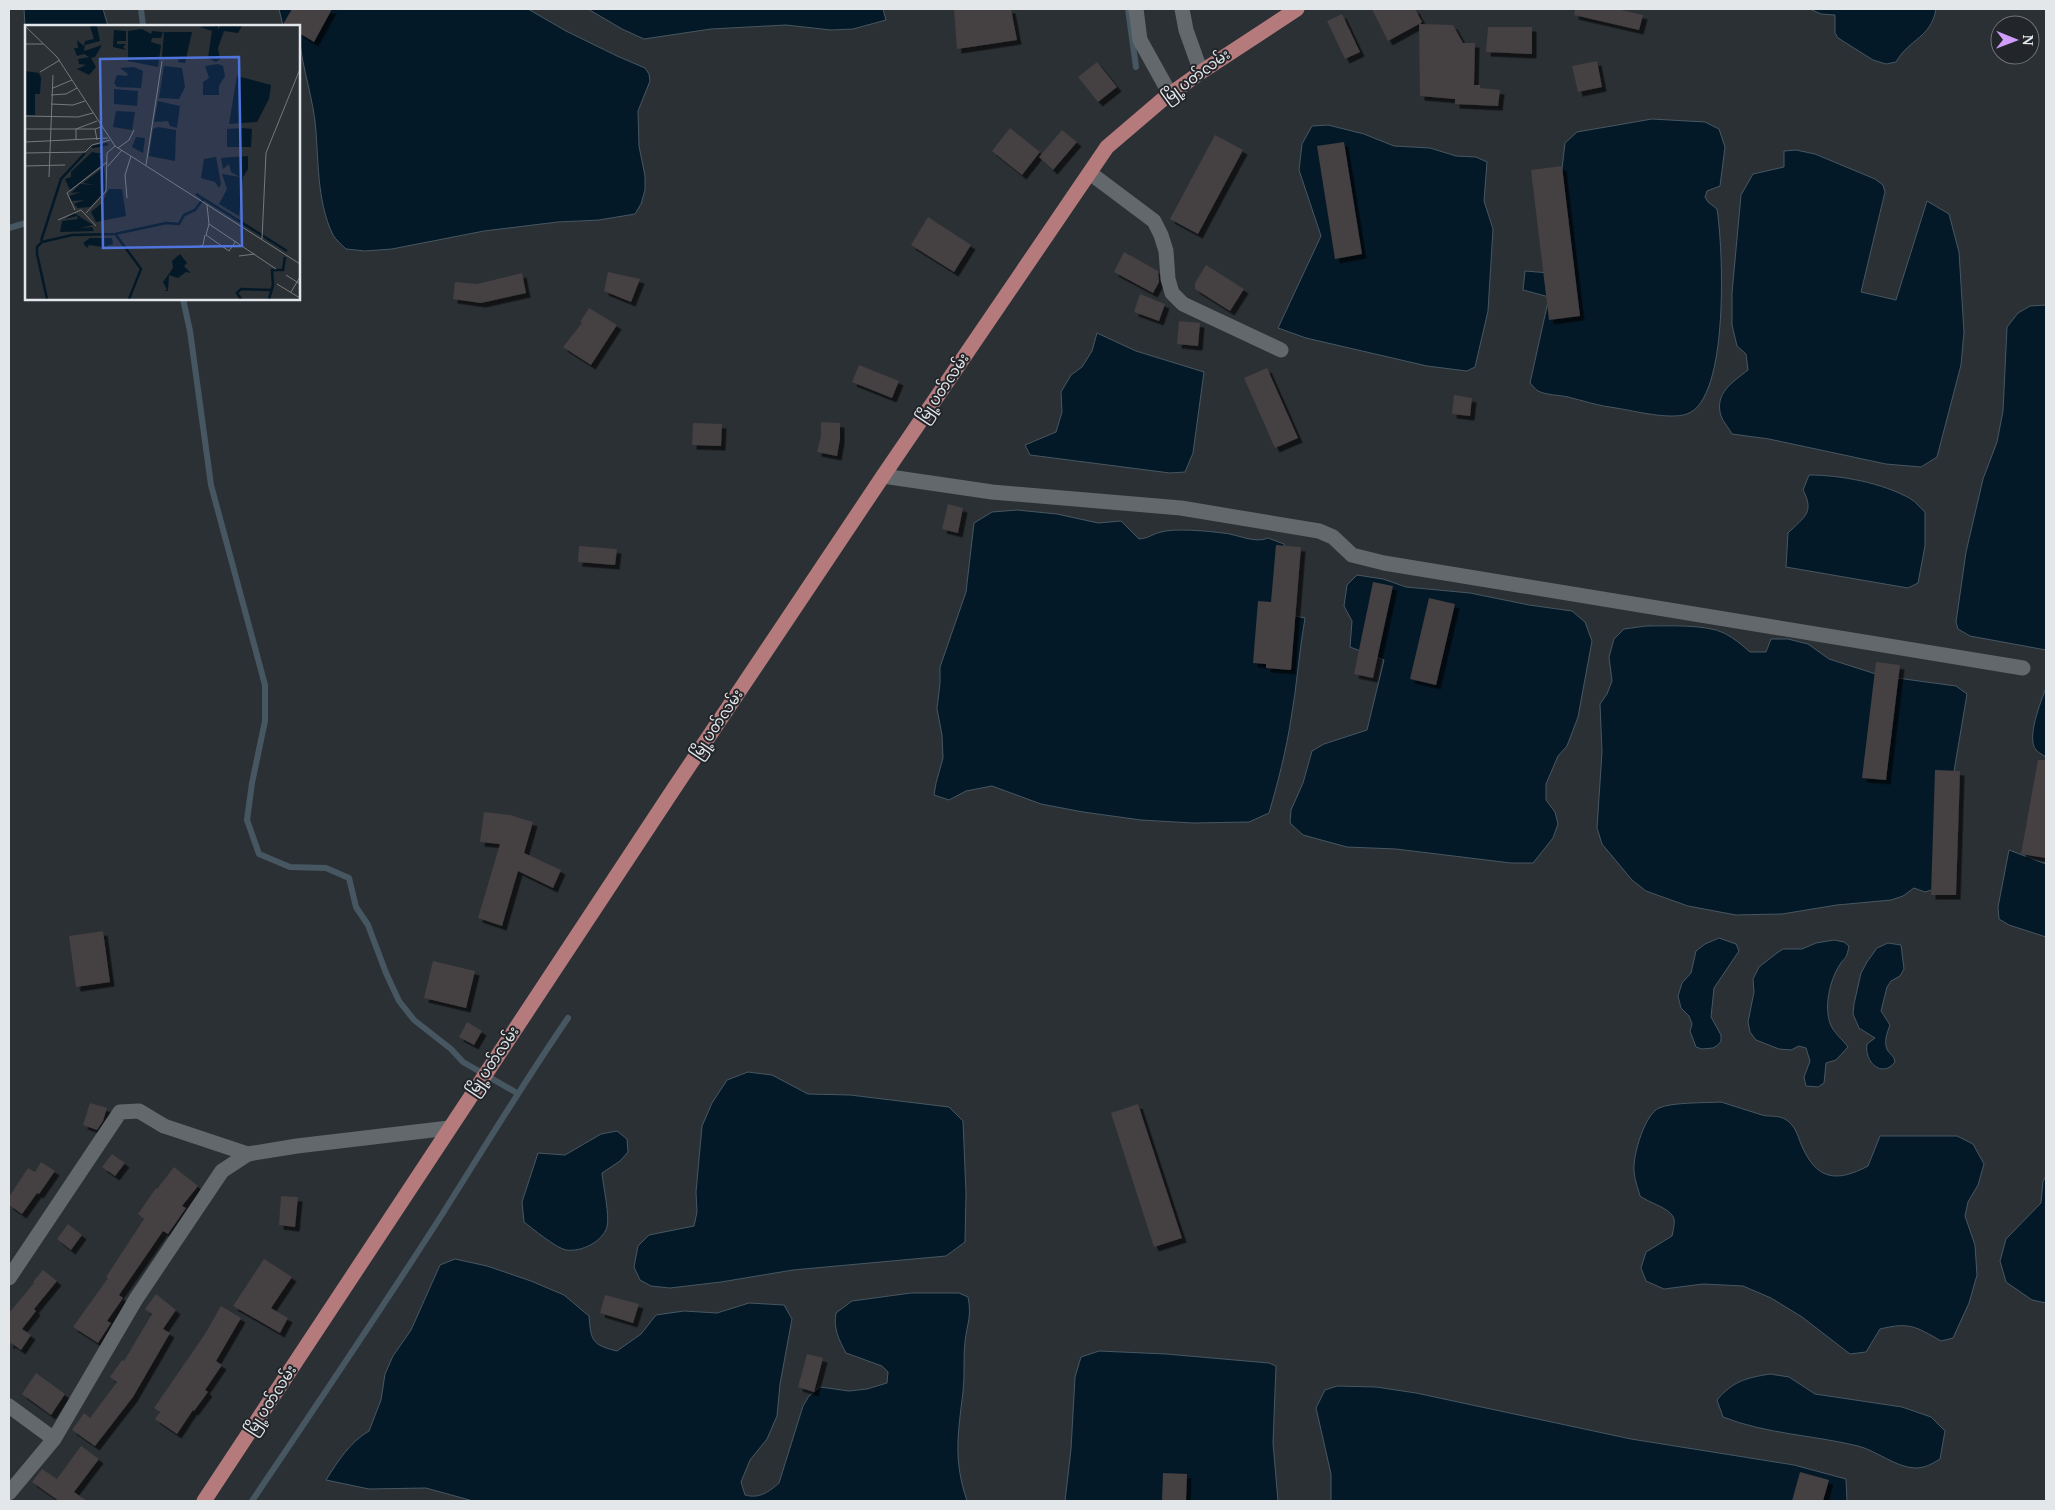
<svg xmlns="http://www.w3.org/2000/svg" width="2055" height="1510" font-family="'Noto Serif','Noto Sans Myanmar',serif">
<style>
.water{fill:#041927;stroke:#475762}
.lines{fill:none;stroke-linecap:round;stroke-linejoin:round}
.stream{stroke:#475762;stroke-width:6}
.building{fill:#453f42;filter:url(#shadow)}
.minor{stroke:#63686c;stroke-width:15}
.major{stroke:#b57a7c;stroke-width:15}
.labels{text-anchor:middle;stroke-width:4;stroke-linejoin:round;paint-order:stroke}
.street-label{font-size:15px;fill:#e4e7ea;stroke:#22262a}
.inset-river{fill:none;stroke:#041927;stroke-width:2.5}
.inset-road{fill:none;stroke:#75797d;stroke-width:1}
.view{fill:#4f74dc;fill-opacity:0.15;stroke:#4f74dc;stroke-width:2.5}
.inset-edge{fill:none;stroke:#e4e7ea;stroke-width:2.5}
</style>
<defs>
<filter id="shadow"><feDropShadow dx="4.5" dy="4.5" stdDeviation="0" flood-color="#0009"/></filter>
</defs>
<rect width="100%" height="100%" fill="#2b3034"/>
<!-- water -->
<path class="water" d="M 24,9 L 103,9 L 108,26 L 26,26 L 26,42 Z
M 279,9 L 528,9 L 566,31 L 617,56 L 645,68 L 649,74 L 650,81 L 638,111 L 639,146 L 645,176 L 645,190 L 641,204 L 635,214 L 599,220 L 558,222 L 484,231 L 392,249 L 365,251 L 346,249 C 342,245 336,240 333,235 C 316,200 319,158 315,121 C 311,89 299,58 299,26 L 283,26 Z
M 588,9 L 883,9 L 886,20 L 853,29 L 831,30 L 786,25 L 711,29 L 644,39 L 622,29 Z
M 1810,9 L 1936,9 C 1931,38 1910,38 1896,62 L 1886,64 L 1873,60 L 1838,38 L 1835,33 L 1835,15 L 1821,14 Z
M 1652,119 L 1705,122 L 1719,129 L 1725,147 L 1720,186 L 1707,191 L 1705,197 L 1708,202 L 1717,209 C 1723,246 1730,399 1687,414 C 1669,420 1635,411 1616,408 C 1599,406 1584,401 1568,397 C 1559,395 1546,395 1538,391 C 1535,389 1532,385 1530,383 L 1549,297 L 1523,290 L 1525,271 L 1550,273 L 1565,143 L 1577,132 Z
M 1328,125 L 1364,134 L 1394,146 L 1430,148 L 1456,156 L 1476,157 L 1487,162 L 1484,201 L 1493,229 L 1488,311 L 1475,367 L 1467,371 L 1427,366 L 1306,338 L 1278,328 L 1321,236 L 1299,170 L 1302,144 L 1312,126 Z
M 1796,150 L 1815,154 L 1875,179 L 1883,185 L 1885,192 L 1861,292 L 1896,300 L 1927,201 L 1949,214 L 1959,252 L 1964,332 L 1961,365 L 1937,457 L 1921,467 L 1886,464 L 1769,439 L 1732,434 C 1729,428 1723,422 1721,416 C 1714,393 1733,382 1748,370 L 1746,354 L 1737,346 L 1732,325 L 1732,293 L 1741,195 L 1753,174 L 1784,167 L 1784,151 Z
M 2046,305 L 2046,650 L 1970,636 L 1958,629 L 1956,622 L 1966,552 L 1983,479 L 1997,442 L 2003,411 L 2007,327 L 2018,313 L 2030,306 Z
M 1097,333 L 1136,351 L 1204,372 L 1193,453 L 1185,472 L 1170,473 L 1030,455 L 1025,445 L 1056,432 L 1062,412 L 1061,392 L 1071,375 L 1082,367 L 1092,351 Z
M 1809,475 C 1841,475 1883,483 1911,499 C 1916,502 1920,508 1925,512 L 1925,546 L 1918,583 L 1908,588 L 1786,567 L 1788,533 C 1804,517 1815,513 1803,490 Z
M 1017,510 L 1057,514 L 1098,523 L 1121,521 L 1139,539 C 1150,538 1152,534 1161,532 C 1175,528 1207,531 1223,533 C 1237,534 1255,544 1268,538 L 1284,544 L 1288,556 L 1278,612 L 1305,618 C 1299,652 1297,685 1291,719 C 1286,751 1278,782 1269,813 L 1249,822 L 1193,823 L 1141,820 L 1083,812 L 1041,804 L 992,786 L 966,791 L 949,800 L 934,795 L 936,783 L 943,758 L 942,735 L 937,709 L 940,683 L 940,667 L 966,592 L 974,523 L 992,512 Z
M 1357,575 L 1383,579 L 1406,587 L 1470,593 L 1529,605 L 1572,611 L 1585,622 L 1592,641 L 1578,717 L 1567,746 L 1558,756 L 1546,784 L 1546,800 L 1555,812 L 1558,824 L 1553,838 L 1533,863 L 1511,863 L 1396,849 L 1347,847 L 1303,835 L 1290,823 L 1291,810 L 1303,783 L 1312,751 L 1324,744 L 1367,730 L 1384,660 L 1350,647 L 1352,621 L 1344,606 L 1347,585 Z
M 1646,626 C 1666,626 1706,624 1724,633 C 1734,638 1742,645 1750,652 L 1766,652 L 1771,639 L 1788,639 L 1808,644 L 1829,659 L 1882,676 L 1956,686 L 1967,694 L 1949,801 L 1938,888 L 1925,892 L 1914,888 L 1903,896 L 1891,900 L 1837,905 L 1782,914 L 1736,915 L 1688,906 L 1646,891 L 1632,880 L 1602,844 L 1597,828 L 1602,752 L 1600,704 L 1607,694 L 1612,681 L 1609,657 L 1614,639 L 1624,629 Z
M 2046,688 L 2046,757 C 2043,755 2039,753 2036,750 C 2026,738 2041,701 2046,688 Z
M 2009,850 L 2046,864 L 2046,937 L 2009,925 L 1999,919 L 1998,907 Z
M 1719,938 L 1736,944 L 1739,951 L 1714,988 L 1711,1017 L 1721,1035 L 1721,1041 L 1718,1045 L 1713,1048 L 1702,1049 L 1696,1047 L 1690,1031 L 1692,1024 L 1689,1016 L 1681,1008 L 1678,996 L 1682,983 L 1691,973 L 1696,951 L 1705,944 Z
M 1834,940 L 1844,942 L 1849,946 C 1846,961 1845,956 1839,966 C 1830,980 1824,1006 1830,1023 C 1832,1031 1843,1040 1848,1047 L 1836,1060 L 1826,1063 L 1824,1083 L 1818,1087 L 1806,1086 L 1804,1077 L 1810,1061 L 1806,1048 L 1799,1046 L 1791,1050 L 1779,1049 L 1756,1040 L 1750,1032 L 1748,1022 L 1754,992 L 1753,979 L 1759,967 L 1777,953 L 1783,949 L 1802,949 L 1816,943 Z
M 1888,943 L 1901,945 L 1904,969 L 1900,976 L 1891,981 L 1887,987 L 1881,1011 L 1890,1025 C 1887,1033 1883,1043 1888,1051 C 1892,1056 1894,1056 1895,1062 C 1882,1079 1864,1062 1867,1044 L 1875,1038 L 1859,1028 L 1853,1014 L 1854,1004 L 1861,973 L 1867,962 L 1877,948 Z
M 748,1072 L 772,1075 L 808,1094 L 850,1095 L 949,1107 L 963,1121 L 966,1193 L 965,1242 L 946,1256 L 793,1270 L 721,1282 L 670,1288 L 651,1286 L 640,1280 L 634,1267 L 638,1246 L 649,1235 L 694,1226 L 697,1212 L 696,1192 L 702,1126 L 712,1103 L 727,1080 Z
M 1721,1102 C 1735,1106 1748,1111 1762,1115 C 1769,1117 1778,1115 1785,1119 C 1795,1125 1797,1134 1801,1144 C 1816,1180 1836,1183 1868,1166 L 1880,1136 L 1957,1136 L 1973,1144 L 1984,1164 L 1978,1185 L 1968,1202 L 1965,1216 L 1975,1245 L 1977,1275 L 1969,1303 L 1953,1338 L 1941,1341 C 1915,1326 1909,1322 1880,1329 L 1866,1352 L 1850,1354 L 1802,1317 L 1771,1298 L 1743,1286 L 1703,1284 L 1664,1289 L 1646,1281 L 1641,1268 L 1646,1252 L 1672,1236 C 1673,1231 1675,1224 1674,1219 C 1671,1208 1649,1203 1640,1196 C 1638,1188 1634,1178 1634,1170 C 1633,1154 1645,1114 1659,1108 C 1672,1102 1706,1103 1721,1102 Z
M 617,1131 L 627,1139 L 628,1152 L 620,1161 L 602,1173 C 603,1185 610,1216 607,1227 C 602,1242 582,1252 566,1250 C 556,1248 533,1229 524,1222 L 522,1202 L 538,1153 L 565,1155 L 601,1134 Z
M 2046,1176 L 2046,1303 L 2032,1300 L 2006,1282 L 2000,1261 L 2006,1239 L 2041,1203 L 2043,1181 Z
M 455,1259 L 487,1266 L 531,1281 L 564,1295 L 589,1316 C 591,1341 592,1345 617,1351 L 641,1334 L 656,1315 L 684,1311 L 717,1313 L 749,1303 L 784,1305 L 792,1319 L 780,1384 L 777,1416 L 767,1439 L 750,1460 L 741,1482 L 745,1495 C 759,1499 769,1492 779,1483 L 803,1406 L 809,1396 L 820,1387 L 849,1391 L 867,1389 L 887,1383 L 888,1372 L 882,1366 L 846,1353 C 839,1340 833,1328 836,1313 L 852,1301 L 911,1293 L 959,1293 L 968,1297 C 972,1317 967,1323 965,1342 C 963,1358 965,1375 963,1392 C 958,1434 953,1459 967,1501 L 473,1501 L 426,1488 L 369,1489 L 326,1480 C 338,1461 350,1442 369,1431 L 381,1400 L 385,1374 L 393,1356 L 411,1330 L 440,1265 Z
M 1099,1351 L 1166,1354 L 1269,1363 L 1276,1366 L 1273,1443 L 1278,1501 L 1065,1501 L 1071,1449 L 1075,1377 L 1081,1357 Z
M 1770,1374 L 1789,1377 L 1815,1394 L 1902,1407 L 1931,1417 L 1945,1431 L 1940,1459 C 1932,1464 1925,1468 1915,1468 C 1895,1467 1877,1451 1858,1446 C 1813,1435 1766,1434 1723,1417 L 1717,1400 C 1733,1381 1746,1378 1770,1374 Z
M 1337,1386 L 1376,1387 L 1416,1393 L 1631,1439 L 1794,1465 L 1846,1479 L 1847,1501 L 1331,1501 L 1331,1474 L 1316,1408 L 1325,1390 Z"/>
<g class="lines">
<!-- stream -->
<path class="stream" d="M 141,9 L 143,26
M 1128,9 L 1136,67
M 9,228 L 26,223
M 183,299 L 190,331 L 211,485 L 265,685 L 265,721 L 252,783 L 247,820 L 259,854 L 290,867 L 326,868 L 349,878 L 356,907 L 368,925 L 386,973 L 399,1001 L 414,1020 L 451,1049 L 463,1062 L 517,1093
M 252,1501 C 316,1406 381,1310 443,1213 C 484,1148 524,1082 568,1018"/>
</g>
<!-- building -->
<path class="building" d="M 292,9 L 332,9 L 314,42 L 299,33 L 299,26 L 282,26 Z
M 954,9 L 1011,9 L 1017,40 L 957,49 Z
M 1372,9 L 1415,9 L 1422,22 L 1420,24 L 1453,25 L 1463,43 L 1475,43 L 1474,85 L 1480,85 L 1480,88 L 1500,90 L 1498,106 L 1455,104 L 1455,99 L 1420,96 L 1419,24 L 1388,41 Z
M 1575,9 L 1617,9 L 1643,15 L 1639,30 L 1574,15 Z
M 1342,14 L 1360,52 L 1345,59 L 1327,21 Z
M 1488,27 L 1532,27 L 1532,54 L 1486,52 Z
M 1597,61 L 1602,87 L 1578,92 L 1572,66 Z
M 1097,62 L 1117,87 L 1098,102 L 1078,77 Z
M 1010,128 L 1040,152 L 1022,175 L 992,151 Z
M 1062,130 L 1077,142 L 1053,170 L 1039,157 Z
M 1215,135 L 1243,150 L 1198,234 L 1170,219 Z
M 1344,142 L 1362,254 L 1335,259 L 1317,146 Z
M 1562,166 L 1580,316 L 1549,320 L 1531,170 Z
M 928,217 L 971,245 L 954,272 L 911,245 Z
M 1124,252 L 1158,271 L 1159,282 L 1153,293 L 1114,272 Z
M 1206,265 L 1244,289 L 1230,311 L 1195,289 L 1195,283 Z
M 608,272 L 640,279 L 631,302 L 604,291 Z
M 522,273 L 526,293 L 481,303 L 453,299 L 455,282 L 477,284 Z
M 1140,294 L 1165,304 L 1159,321 L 1134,312 Z
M 589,308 L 617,325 L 591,365 L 563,347 L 582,323 L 580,322 Z
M 1179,321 L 1200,323 L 1198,346 L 1177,344 Z
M 859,365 L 899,381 L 892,398 L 852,382 Z
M 1267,368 L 1298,438 L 1275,448 L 1244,378 Z
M 1454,395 L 1472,398 L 1470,416 L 1452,414 Z
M 821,422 L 840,423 L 840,439 L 837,456 L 817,452 L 821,436 Z
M 693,423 L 722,424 L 721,446 L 692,445 Z
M 948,504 L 963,508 L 958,533 L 942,529 Z
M 1276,545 L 1301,547 L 1291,670 L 1266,668 L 1266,664 L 1253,663 L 1258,601 L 1271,602 Z
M 579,546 L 617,549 L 615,565 L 578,562 Z
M 1373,582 L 1393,586 L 1373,678 L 1354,674 Z
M 1429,598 L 1455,604 L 1436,685 L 1410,679 Z
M 1876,662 L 1900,665 L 1886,780 L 1862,778 Z
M 2038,760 L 2046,760 L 2046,858 L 2021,854 Z
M 1935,770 L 1960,771 L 1956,895 L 1931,895 Z
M 484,812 L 510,815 L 533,822 L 524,853 L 561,870 L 553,888 L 518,871 L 502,926 L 478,918 L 500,844 L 480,842 Z
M 103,931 L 110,982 L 76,987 L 69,936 Z
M 433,961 L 475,971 L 466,1008 L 424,998 Z
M 467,1022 L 482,1031 L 474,1045 L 459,1037 Z
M 90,1103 L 107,1108 L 103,1121 L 97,1130 L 83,1125 Z
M 1138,1104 L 1182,1238 L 1154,1247 L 1111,1113 Z
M 112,1154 L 125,1163 L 115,1176 L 102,1167 Z
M 41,1162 L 55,1171 L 39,1194 L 37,1193 L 22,1214 L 9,1205 L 9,1197 L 28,1168 L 35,1172 Z
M 174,1167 L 198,1186 L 182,1206 L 186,1208 L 168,1234 L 163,1231 L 119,1295 L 123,1298 L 107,1321 L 111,1323 L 98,1343 L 73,1327 L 108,1278 L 106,1277 L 144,1219 L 138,1214 L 156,1188 L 157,1189 Z
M 281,1196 L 298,1197 L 295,1227 L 279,1225 Z
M 68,1224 L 82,1235 L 71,1250 L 57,1239 Z
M 264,1259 L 292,1277 L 271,1308 L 288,1318 L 280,1333 L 233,1306 Z
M 43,1270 L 57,1281 L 34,1309 L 36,1311 L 22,1329 L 31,1335 L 21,1350 L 11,1343 L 9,1345 L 9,1313 L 34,1283 L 33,1282 Z
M 156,1294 L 176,1310 L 163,1329 L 170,1333 L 133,1397 L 95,1446 L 72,1430 L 84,1413 L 90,1418 L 117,1382 L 110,1377 L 122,1360 L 124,1361 L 152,1314 L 145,1309 Z
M 605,1295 L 639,1304 L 633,1323 L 600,1313 Z
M 221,1306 L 241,1318 L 216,1361 L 222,1365 L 205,1390 L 208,1392 L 194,1411 L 193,1410 L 177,1434 L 155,1419 L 160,1412 L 154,1408 L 205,1334 Z
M 807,1354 L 823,1358 L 814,1392 L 798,1387 Z
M 36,1373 L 65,1394 L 51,1415 L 22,1394 Z
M 81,1446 L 99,1459 L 74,1492 L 87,1501 L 59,1501 L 32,1482 L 42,1469 L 57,1479 Z
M 1800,1472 L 1829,1480 L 1823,1501 L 1792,1501 Z
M 1163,1473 L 1187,1474 L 1186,1501 L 1162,1501 Z"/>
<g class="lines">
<!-- minor -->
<path class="minor" d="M 1136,9 L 1140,40 L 1170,94
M 1182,9 L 1186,30 L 1201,72
M 1090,173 L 1154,221 L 1161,235 L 1166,251 L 1168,279 L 1172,293 L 1183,304 L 1281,350
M 883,476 L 992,492 L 1181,508 L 1319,531 L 1333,537 L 1352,555 L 1384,563 L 2023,668
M 9,1278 L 120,1112 L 139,1111 L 164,1126 L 248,1154 L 297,1146 L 449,1128
M 9,1406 L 54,1439
M 9,1493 L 54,1439 L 136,1299 L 222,1171 L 248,1154"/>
<!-- major -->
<path class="major" d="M 204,1501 L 673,790 L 883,476 L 1107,147 L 1162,100 L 1201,72 L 1297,9"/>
</g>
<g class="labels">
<!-- street labels -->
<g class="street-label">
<text transform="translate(1196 76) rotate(-36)" y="5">မြို့ပတ်လမ်း</text>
<text transform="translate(943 388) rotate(-56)" y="5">မြို့ပတ်လမ်း</text>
<text transform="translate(717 724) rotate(-56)" y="5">မြို့ပတ်လမ်း</text>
<text transform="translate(493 1061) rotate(-56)" y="5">မြို့ပတ်လမ်း</text>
<text transform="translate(271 1400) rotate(-57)" y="5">မြို့ပတ်လမ်း</text>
</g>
</g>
<!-- overview -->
<g transform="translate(25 25)">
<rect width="275" height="275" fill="#2b3034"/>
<path d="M 65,1 L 72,1 L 75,16 L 60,20 L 59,26 L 77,20 L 70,32 L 66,33 L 71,42 L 64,50 L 52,44 L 61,40 L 54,39 L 53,34 L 64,32 L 59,29 L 52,31 L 49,23 L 53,23 L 52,15 L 59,21 L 60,16 L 69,14 ZM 193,1 L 193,5 L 195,1 L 217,1 L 213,8 L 199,6 L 193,23 L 195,34 L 191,37 L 183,33 L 187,6 L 175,2 ZM 117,4 L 126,9 L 127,6 L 138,7 L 136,13 L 127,13 L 126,17 L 136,20 L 133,42 L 103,36 L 103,6 ZM 89,5 L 101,6 L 101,16 L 92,16 L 92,19 L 101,19 L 98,22 L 101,25 L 88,22 ZM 139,7 L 167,7 L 160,38 L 153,37 L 154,33 L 137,32 ZM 193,39 L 198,41 L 200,51 L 194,61 L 194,70 L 178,70 L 178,57 L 184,53 L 180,41 ZM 139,41 L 157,43 L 160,62 L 154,74 L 134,73 ZM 109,42 L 118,46 L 116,63 L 92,62 L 89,58 L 92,50 L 102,51 L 103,49 L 95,43 ZM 0,46 L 14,48 L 16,53 L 15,69 L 10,69 L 10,90 L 0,90 ZM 212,51 L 246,60 L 244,74 L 232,97 L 204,99 ZM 89,64 L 113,66 L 112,81 L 89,79 ZM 133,76 L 155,81 L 152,103 L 145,101 L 143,96 L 129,97 ZM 91,86 L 110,87 L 107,105 L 88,102 ZM 133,102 L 151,105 L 150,136 L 124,131 L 128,104 ZM 217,103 L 227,104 L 226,122 L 202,122 L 202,104 ZM 111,112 L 120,113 L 118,128 L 107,122 ZM 67,127 L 78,129 L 74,131 L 78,139 L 45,165 L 40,154 L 46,152 L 46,147 ZM 223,131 L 223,144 L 218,152 L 214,191 L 194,179 L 202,164 L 197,149 L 215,152 L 206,147 L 204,139 L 198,144 L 196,133 ZM 191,132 L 196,159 L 194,163 L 190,157 L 176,153 L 179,134 ZM 79,142 L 81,164 L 78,169 L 65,182 L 53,183 L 49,179 L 59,175 L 47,176 L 44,171 L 56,167 L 46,168 L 55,159 L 70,160 L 58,158 ZM 84,164 L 97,164 L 101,191 L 71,197 L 66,187 L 76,179 ZM 49,188 L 68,200 L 55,203 L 67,202 L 69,206 L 35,207 L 37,196 L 53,194 L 52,191 L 40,194 ZM 65,213 L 87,213 L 88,219 L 78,222 L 64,220 L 62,223 L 58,218 ZM 155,229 L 162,238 L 159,241 L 166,248 L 161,247 L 153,253 L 144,250 L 143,266 L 138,266 L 142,265 L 138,257 L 148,243 L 147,236 Z" fill="#041927"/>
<path class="inset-river" d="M 67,122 L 83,119M 171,169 L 262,226M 91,210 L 116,244 L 104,274M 16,216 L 36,154 L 60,128M 22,274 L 12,229 L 12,222 L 17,217 L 47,210 L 90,209 L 141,198 L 154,199 L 159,190 L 170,185 L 178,174M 216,274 L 212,268 L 216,264 L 248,265M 244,274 L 248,260 L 247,245 L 258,245 L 260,232"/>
<path class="inset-road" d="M 0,1 L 32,32 L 90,121 L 275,239M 0,19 L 18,19M 15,47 L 35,35M 28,63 L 47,55M 26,70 L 41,69 L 52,63M 26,79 L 48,80 L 60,76M 0,91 L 53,92 L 68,88M 0,104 L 51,104 L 72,96M 51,115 L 51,104 L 70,104M 72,115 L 70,104 L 76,102M 0,117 L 83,113M 93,123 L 104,115 L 109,105M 0,128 L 60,127 L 67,120 L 85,115M 121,140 L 137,36M 0,141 L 40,140M 83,141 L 97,125M 24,152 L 28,50M 102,173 L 100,150 L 106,131M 182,180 L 184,199 L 181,210 L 204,226 L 211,216M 50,185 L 42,168 L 82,137M 61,188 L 81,166 L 82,128 L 90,121M 33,195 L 56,185 L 71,201M 184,199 L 251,244M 237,214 L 241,128 L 275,44M 173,222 L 178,220 L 180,210M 214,231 L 230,229M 261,250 L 275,259M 252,259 L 275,273M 266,267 L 275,252"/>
<path class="view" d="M 214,32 L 217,221 L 78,223 L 75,34 Z"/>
<rect width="275" height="275" class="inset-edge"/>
</g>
<!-- border -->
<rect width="2055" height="1510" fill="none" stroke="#e4e7ea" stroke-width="20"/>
<!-- north arrow -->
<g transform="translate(2015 40) rotate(91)"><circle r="24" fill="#22262a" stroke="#707377"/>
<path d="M0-4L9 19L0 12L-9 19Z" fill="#d19dfe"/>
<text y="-8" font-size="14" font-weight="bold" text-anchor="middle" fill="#e4e7ea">N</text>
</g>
</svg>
